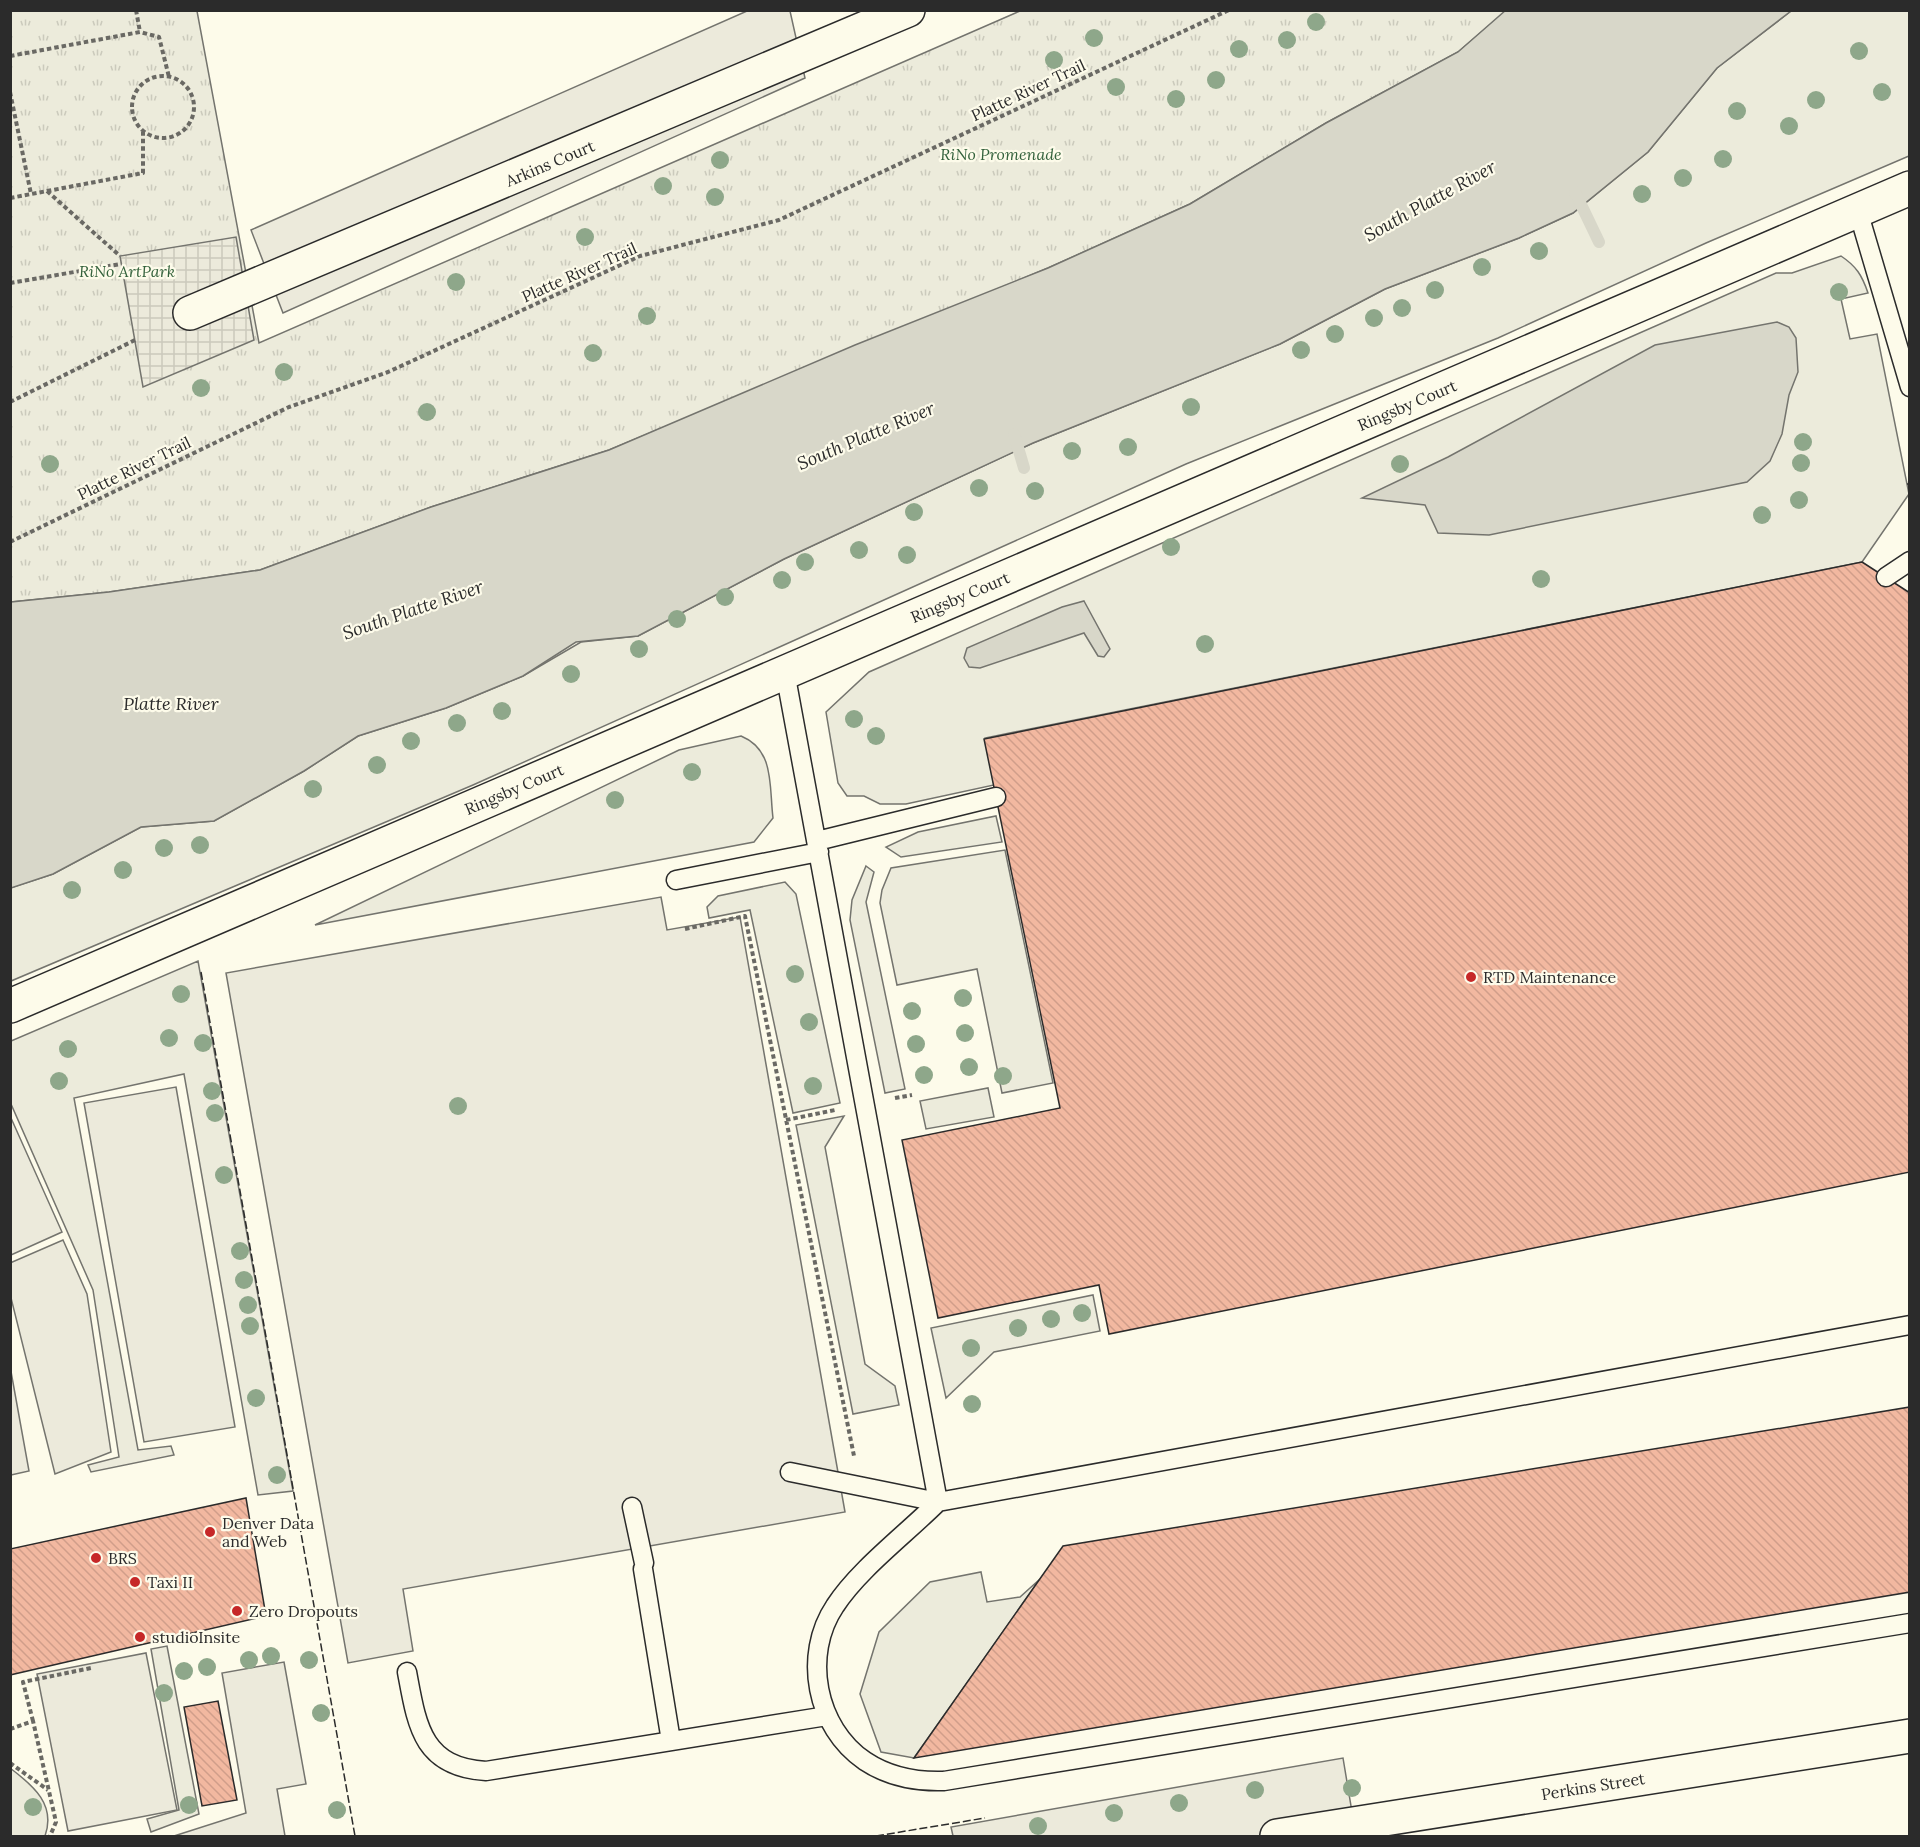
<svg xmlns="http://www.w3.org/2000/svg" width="1920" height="1847" font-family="Lora,serif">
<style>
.grass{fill:#ecebdb;stroke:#74746e;stroke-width:1.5}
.park{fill:url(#park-tufts);stroke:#74746e;stroke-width:1.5}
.parking{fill:#eceadb;stroke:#74746e;stroke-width:1.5}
.plaza{fill:url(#plaza-grid);stroke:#74746e;stroke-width:1.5}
.water{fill:#d8d7c9;stroke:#74746e;stroke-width:1.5}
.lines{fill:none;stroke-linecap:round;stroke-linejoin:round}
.stream{stroke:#d8d7c9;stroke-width:12}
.building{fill:url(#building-back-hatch);stroke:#2b2b2b;stroke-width:1.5}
.service-casing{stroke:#2b2b2b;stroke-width:21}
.minor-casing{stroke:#2b2b2b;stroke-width:36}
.tertiary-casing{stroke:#2b2b2b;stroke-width:36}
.path{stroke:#6a6964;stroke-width:4;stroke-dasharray:4.5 3;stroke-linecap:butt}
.service{stroke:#fdfbea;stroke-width:18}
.minor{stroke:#fdfbea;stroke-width:33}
.tertiary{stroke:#fdfbea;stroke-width:33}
.fence{stroke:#2b2b2b;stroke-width:1.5;stroke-dasharray:8 3;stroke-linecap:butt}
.tree{fill:#8ea78a}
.poi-dot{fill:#c62828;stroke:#fdfbea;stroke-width:2}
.labels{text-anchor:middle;stroke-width:4.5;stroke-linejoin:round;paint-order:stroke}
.street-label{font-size:16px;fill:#2b2b2b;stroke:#fdfbea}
.park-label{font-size:16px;font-style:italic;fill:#34623c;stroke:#fdfbea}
.poi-label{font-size:16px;fill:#2b2b2b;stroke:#fdfbea;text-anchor:start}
.water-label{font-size:18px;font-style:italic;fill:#2b2b2b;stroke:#fdfbea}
</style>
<defs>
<pattern id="park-tufts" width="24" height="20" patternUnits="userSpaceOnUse" patternTransform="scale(1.5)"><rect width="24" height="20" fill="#ecebdb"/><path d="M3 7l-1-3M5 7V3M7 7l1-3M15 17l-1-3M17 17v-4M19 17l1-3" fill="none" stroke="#cbcabc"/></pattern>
<pattern id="plaza-grid" width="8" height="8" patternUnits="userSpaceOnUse" patternTransform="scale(1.5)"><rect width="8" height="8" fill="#eceadb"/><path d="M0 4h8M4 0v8" fill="none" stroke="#cbc9bc"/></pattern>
<pattern id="building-back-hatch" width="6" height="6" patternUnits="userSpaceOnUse" patternTransform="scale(1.5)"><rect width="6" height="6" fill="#f2b8a0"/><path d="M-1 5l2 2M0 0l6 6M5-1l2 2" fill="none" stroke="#d09e8a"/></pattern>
</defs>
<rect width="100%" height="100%" fill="#fdfbea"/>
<!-- grass -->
<path class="grass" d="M 1791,11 L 1909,11 L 1909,156 L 1706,243 L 1498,338 L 1186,464 L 473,785 L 11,981 L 10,888 L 53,874 L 141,827 L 214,821 L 304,771 L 358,736 L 446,708 L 523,676 L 581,642 L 638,636 L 784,559 L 1033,443 L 1280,344 L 1385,289 L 1519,238 L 1573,213 L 1648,152 L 1717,68 Z
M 1841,256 C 1856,266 1862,275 1868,293 L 1841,299 L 1850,339 L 1877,334 L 1909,494 L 1862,562 L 985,738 L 994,785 L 906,804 L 880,804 L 864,796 L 847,796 L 838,783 L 826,712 L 869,672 L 1776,273 L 1792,273 Z
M 741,736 C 775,750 769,786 773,818 L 754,842 L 315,925 L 679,750 Z
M 996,816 L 1002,842 L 901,857 L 886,847 L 918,832 Z
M 1005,850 L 1053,1083 L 1002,1093 L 977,969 L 897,985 L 880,903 L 882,890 L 891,868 Z
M 866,866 L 874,872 L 866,902 L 905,1089 L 885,1093 L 850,920 L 852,900 Z
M 785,882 L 796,894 L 840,1103 L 793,1113 L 750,910 L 709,918 L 707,907 L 718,896 Z
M 198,961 L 293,1491 L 258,1495 L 184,1074 L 74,1098 L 138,1450 L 171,1446 L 174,1455 L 91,1472 L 88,1465 L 119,1457 L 93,1290 L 11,1104 L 11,1041 Z
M 988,1088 L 994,1117 L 926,1129 L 920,1101 Z
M 844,1116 L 825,1147 L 865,1364 L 895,1386 L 899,1405 L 853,1414 L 796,1125 Z
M 1093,1295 L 1100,1331 L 994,1352 L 946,1398 L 931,1328 Z
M 981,1572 L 987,1602 L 1020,1597 L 1040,1579 L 914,1758 L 881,1752 L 860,1694 L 879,1632 L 930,1582 Z
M 167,1646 L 199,1814 L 151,1832 L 147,1819 L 179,1810 L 151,1649 Z
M 10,1768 C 34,1786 56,1805 45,1836 L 11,1836 Z"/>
<!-- park -->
<path class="park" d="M 11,11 L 197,11 L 259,343 L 1020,11 L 1506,11 L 1458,52 L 1326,123 L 1190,204 L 1048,268 L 609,450 L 431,507 L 260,570 L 109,592 L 11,602 Z"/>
<!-- parking -->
<path class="parking" d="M 747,11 L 790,11 L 805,78 L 283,313 L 251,230 Z
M 661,897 L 667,930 L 740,917 L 845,1512 L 403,1589 L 413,1651 L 348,1663 L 226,973 Z
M 176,1087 L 235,1427 L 144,1442 L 84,1103 Z
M 11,1118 L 62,1232 L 11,1255 L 10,1255 Z
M 63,1240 L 87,1294 L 111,1452 L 55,1474 L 11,1298 L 10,1263 Z
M 10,1366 L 29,1471 L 11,1475 L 10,1475 Z
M 146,1653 L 177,1810 L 68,1831 L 37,1674 Z
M 284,1662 L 306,1784 L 277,1789 L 285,1836 L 174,1836 L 246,1813 L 222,1673 Z
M 1343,1758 L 1356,1836 L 953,1836 L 951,1827 Z"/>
<!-- plaza -->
<path class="plaza" d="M 236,237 L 254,340 L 143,387 L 120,256 Z"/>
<!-- water -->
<path class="water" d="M 1506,10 L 1791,11 L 1717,68 L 1648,152 L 1573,213 L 1519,238 L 1385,289 L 1280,344 L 1033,443 L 784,559 L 638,636 L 576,642 L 523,676 L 446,708 L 358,736 L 304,771 L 214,821 L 141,827 L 53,874 L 11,888 L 11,602 L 109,592 L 260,570 L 431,507 L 609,450 L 855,345 L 1048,268 L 1190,204 L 1326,123 L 1458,52 Z
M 1777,322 L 1789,327 L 1796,338 L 1798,372 L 1789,395 L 1782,434 L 1770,461 L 1747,482 L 1489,535 L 1438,533 L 1425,505 L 1362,498 L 1448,457 L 1655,345 Z
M 1084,601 L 1110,649 L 1104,657 L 1098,656 L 1084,633 L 980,668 L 969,667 L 964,658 L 967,648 L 1062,607 Z"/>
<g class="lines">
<!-- stream -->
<path class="stream" d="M 1575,192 L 1599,242
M 1014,434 L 1024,468"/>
</g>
<!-- building -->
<path class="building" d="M 1862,562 L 1910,593 L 1910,1172 L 1109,1334 L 1099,1285 L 938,1318 L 902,1140 L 1060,1108 L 984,739 Z
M 1910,1407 L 1910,1592 L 914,1758 L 1063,1546 Z
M 246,1498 L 266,1616 L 10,1675 L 10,1549 Z
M 218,1701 L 237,1800 L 202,1806 L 184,1707 Z"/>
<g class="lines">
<!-- service casing -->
<g class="service-casing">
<path id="service" d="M 1858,211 L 1910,387
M 1886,577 L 1910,561
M 785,672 L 938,1502
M 817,841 L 996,797
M 676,880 L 819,852
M 790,1472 L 938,1502 L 1910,1325
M 938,1502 C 907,1533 858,1570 835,1606 C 802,1655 816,1728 865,1761 C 889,1777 915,1782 944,1781 L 1910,1623
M 632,1507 L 644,1563
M 643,1569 L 671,1741
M 407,1672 C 417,1726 422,1767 486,1771 L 827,1716"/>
</g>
<!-- minor casing -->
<g class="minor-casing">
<path id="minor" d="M 190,313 L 908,10
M 1277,1836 L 1910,1736"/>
</g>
<!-- tertiary casing -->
<g class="tertiary-casing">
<path id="tertiary" d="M 10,1006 L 1910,188"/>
</g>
<!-- path -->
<path class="path" d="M 136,10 L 140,32
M 10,56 L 140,32 L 159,37 L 169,77
M132 107a31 31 0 1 1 62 0a31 31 0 1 1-62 0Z
M 10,92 L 31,194
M 47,191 L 120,256
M 10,198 L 143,173 L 143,132
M 10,283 L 121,264
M 10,402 L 135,340
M 10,542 L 289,407 L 388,372 L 640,256 L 779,220 L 1229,10
M 685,929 L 745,916 L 854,1456
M 895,1098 L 912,1095
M 786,1120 L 835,1110
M 33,1721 L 23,1682 L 91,1668
M 10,1729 L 33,1721 L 56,1822 L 50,1836
M 10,1763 L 48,1790"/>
<!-- service -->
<use href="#service" class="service"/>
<!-- minor -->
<use href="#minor" class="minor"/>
<!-- tertiary -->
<use href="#tertiary" class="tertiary"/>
<!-- fence -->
<path class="fence" d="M 1907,484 L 1910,484
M 201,972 L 355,1836
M 876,1836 L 985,1818"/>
</g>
<!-- trees -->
<g class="tree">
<circle cx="1316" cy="22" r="9"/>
<circle cx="1094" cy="38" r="9"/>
<circle cx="1287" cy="40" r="9"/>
<circle cx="1239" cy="49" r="9"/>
<circle cx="1859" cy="51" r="9"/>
<circle cx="1054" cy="60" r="9"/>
<circle cx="1216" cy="80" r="9"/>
<circle cx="1116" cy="87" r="9"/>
<circle cx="1882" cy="92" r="9"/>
<circle cx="1176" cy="99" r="9"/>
<circle cx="1816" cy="100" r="9"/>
<circle cx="1737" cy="111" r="9"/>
<circle cx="1789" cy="126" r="9"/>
<circle cx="1723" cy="159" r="9"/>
<circle cx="720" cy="160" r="9"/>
<circle cx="1683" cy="178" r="9"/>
<circle cx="663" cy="186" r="9"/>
<circle cx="1642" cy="194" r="9"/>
<circle cx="715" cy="197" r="9"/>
<circle cx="585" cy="237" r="9"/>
<circle cx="1539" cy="251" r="9"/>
<circle cx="1482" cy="267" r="9"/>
<circle cx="456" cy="282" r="9"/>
<circle cx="1435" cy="290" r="9"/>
<circle cx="1839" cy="292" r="9"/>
<circle cx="1402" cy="308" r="9"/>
<circle cx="647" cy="316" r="9"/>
<circle cx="1374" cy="318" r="9"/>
<circle cx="1335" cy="334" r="9"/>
<circle cx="1301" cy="350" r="9"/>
<circle cx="593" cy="353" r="9"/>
<circle cx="284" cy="372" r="9"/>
<circle cx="201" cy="388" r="9"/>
<circle cx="1191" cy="407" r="9"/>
<circle cx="427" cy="412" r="9"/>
<circle cx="1803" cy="442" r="9"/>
<circle cx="1128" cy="447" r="9"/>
<circle cx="1072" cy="451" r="9"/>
<circle cx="1801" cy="463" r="9"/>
<circle cx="50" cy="464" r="9"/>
<circle cx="1400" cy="464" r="9"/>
<circle cx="979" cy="488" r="9"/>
<circle cx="1035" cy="491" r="9"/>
<circle cx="1799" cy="500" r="9"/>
<circle cx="914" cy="512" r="9"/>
<circle cx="1762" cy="515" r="9"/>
<circle cx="1171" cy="547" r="9"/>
<circle cx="859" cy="550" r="9"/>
<circle cx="907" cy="555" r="9"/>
<circle cx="805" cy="562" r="9"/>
<circle cx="1541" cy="579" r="9"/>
<circle cx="782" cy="580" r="9"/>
<circle cx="725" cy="597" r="9"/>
<circle cx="677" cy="619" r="9"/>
<circle cx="1205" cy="644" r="9"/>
<circle cx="639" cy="649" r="9"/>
<circle cx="571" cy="674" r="9"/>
<circle cx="502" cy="711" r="9"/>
<circle cx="854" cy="719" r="9"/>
<circle cx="457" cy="723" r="9"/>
<circle cx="876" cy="736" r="9"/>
<circle cx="411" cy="741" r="9"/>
<circle cx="377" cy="765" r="9"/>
<circle cx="692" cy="772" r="9"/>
<circle cx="313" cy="789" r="9"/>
<circle cx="615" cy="800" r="9"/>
<circle cx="200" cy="845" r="9"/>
<circle cx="164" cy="848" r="9"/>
<circle cx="123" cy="870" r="9"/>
<circle cx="72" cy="890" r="9"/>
<circle cx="795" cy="974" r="9"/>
<circle cx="181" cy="994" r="9"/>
<circle cx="963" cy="998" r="9"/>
<circle cx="912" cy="1011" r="9"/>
<circle cx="809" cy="1022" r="9"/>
<circle cx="965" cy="1033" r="9"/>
<circle cx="169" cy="1038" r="9"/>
<circle cx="203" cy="1043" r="9"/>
<circle cx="916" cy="1044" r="9"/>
<circle cx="68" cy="1049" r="9"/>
<circle cx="969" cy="1067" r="9"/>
<circle cx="924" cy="1075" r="9"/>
<circle cx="1003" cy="1076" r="9"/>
<circle cx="59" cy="1081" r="9"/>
<circle cx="813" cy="1086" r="9"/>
<circle cx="212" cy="1091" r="9"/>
<circle cx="458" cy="1106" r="9"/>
<circle cx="215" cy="1113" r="9"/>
<circle cx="224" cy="1175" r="9"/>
<circle cx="240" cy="1251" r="9"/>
<circle cx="244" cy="1280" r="9"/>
<circle cx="248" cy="1305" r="9"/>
<circle cx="1082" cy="1313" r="9"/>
<circle cx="1051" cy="1319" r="9"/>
<circle cx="250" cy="1326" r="9"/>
<circle cx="1018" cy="1328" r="9"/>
<circle cx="971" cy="1348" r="9"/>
<circle cx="256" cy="1398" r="9"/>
<circle cx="972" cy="1404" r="9"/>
<circle cx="277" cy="1475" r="9"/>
<circle cx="271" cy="1656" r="9"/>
<circle cx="249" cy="1660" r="9"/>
<circle cx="309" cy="1660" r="9"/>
<circle cx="207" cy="1667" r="9"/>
<circle cx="184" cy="1671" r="9"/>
<circle cx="164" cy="1693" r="9"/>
<circle cx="321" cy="1713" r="9"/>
<circle cx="1352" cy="1788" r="9"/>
<circle cx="1255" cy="1790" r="9"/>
<circle cx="1179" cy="1803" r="9"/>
<circle cx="189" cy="1805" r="9"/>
<circle cx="33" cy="1807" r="9"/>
<circle cx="337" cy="1810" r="9"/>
<circle cx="1114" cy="1813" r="9"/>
<circle cx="1038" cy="1826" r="9"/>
</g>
<!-- markers -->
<g class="poi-dot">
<circle cx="1471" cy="977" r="6"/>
<circle cx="210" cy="1532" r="6"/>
<circle cx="96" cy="1558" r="6"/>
<circle cx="135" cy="1582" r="6"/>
<circle cx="237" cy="1611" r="6"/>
<circle cx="140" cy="1637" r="6"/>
</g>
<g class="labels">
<!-- street labels -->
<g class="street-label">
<text transform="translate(1028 90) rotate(-25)" y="6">Platte River Trail</text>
<text transform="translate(550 163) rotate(-23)" y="6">Arkins Court</text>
<text transform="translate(579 272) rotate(-24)" y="6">Platte River Trail</text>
<text transform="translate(1407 405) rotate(-23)" y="6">Ringsby Court</text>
<text transform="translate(134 468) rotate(-26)" y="6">Platte River Trail</text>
<text transform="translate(960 597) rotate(-23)" y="6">Ringsby Court</text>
<text transform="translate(514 789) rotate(-23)" y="6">Ringsby Court</text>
<text transform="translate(1593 1786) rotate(-9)" y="6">Perkins Street</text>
</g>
<!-- park labels -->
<g class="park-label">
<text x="1001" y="160">RiNo Promenade</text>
<text x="127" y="277">RiNo ArtPark</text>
</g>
<!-- poi labels -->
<g class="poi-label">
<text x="1483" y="983">RTD Maintenance</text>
<text x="222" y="1529">Denver Data<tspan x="222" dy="18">and Web</tspan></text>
<text x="108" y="1564">BRS</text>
<text x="147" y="1588">Taxi II</text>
<text x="249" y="1617">Zero Dropouts</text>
<text x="152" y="1643">studioInsite</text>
</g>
<!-- water labels -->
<g class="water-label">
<text transform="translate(1430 201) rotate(-29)" y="6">South Platte River</text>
<text transform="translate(866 436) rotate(-23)" y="6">South Platte River</text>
<text transform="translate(413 610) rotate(-19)" y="6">South Platte River</text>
<text x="171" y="710">Platte River</text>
</g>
</g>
<!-- border -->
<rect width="1920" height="1847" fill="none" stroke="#2b2b2b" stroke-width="24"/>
</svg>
